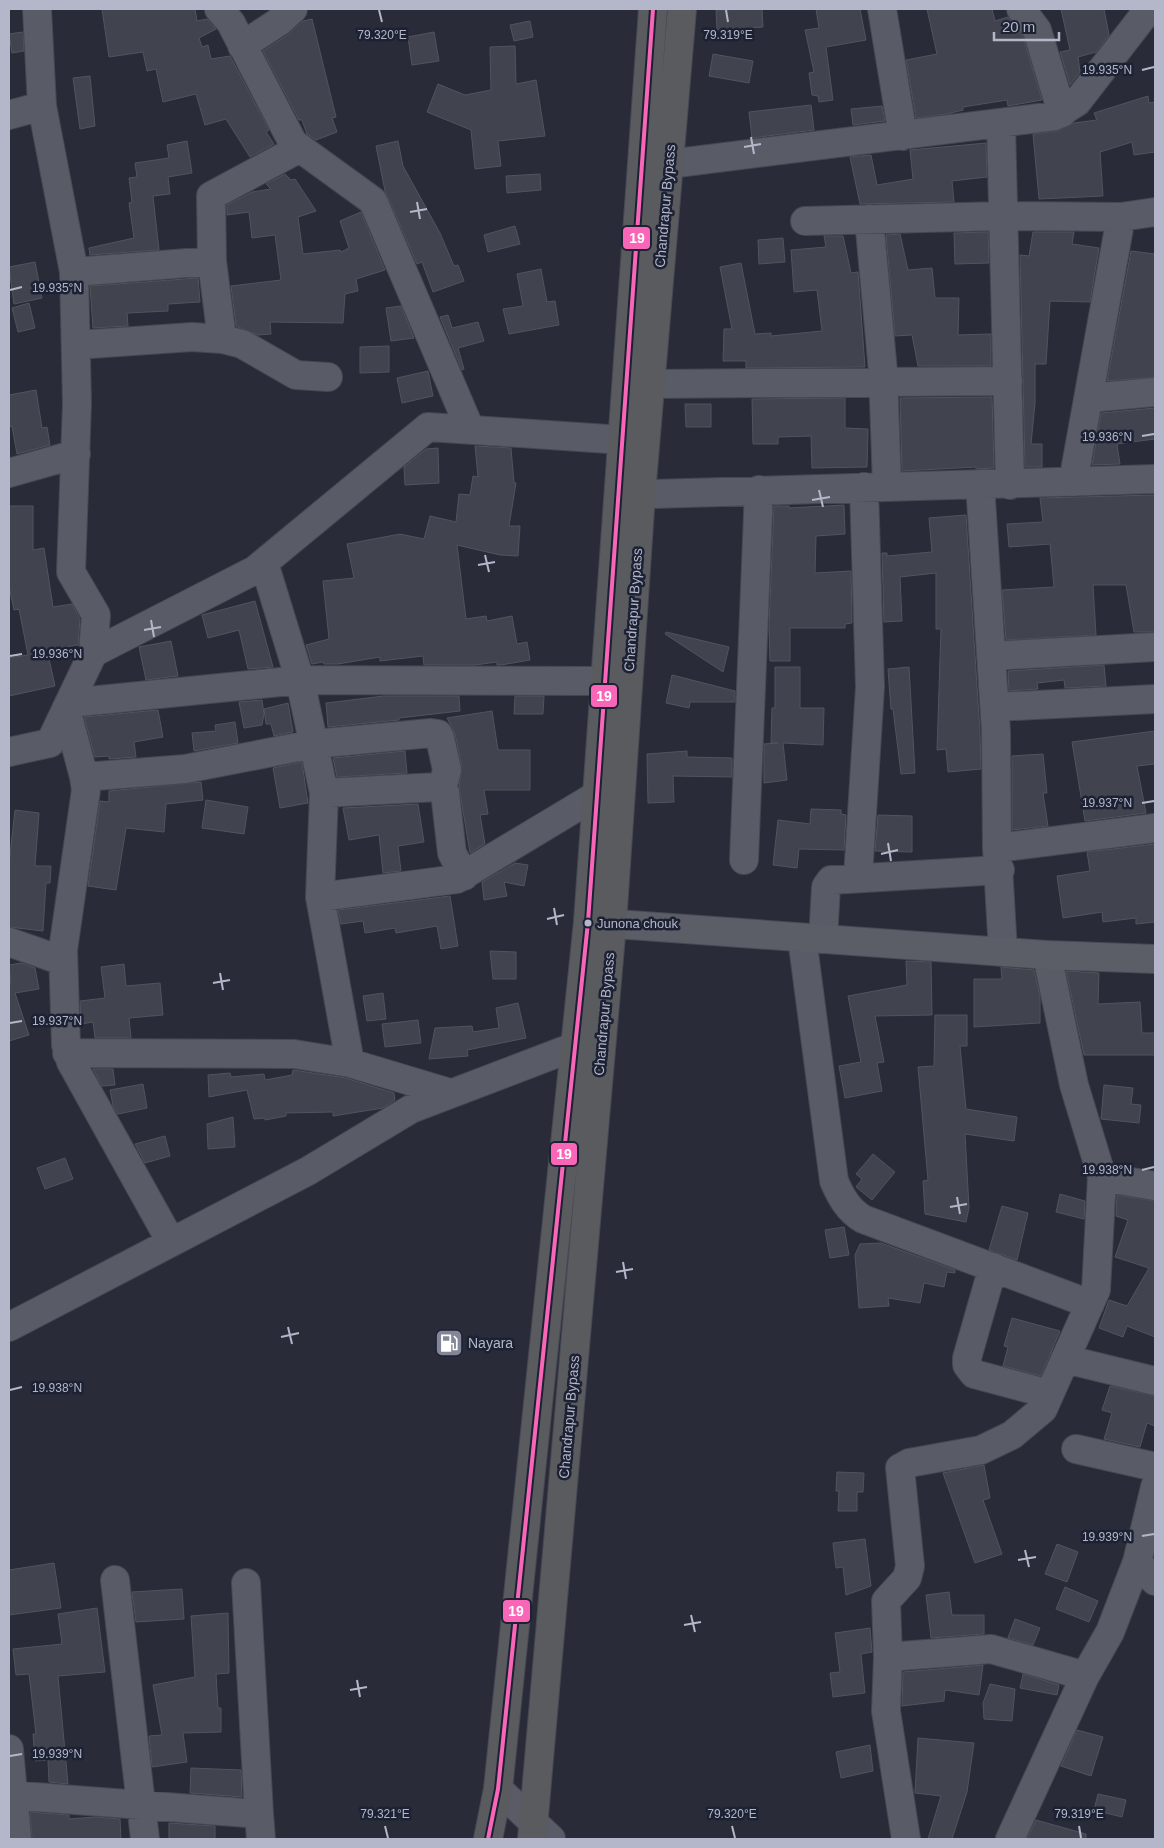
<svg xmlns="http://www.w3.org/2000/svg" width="1164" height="1848" font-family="Arial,sans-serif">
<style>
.building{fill:#41434e;stroke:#51545f}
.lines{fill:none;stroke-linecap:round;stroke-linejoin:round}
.minor-casing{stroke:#454851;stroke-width:30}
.major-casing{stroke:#474955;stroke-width:30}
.highway-casing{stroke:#464853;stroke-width:30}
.minor{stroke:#595c66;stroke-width:28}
.major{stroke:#5c5e67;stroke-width:28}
.highway{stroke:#595b5f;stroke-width:28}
.bus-1-casing{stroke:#1c2133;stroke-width:8}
.bus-1{stroke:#fa66b7;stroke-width:4}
.ticks{fill:none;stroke:#b3b7c9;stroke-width:2}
.bus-dot{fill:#b3b7c9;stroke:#1c2133;stroke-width:2}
.labels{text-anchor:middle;stroke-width:5;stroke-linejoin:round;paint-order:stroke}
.bus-label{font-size:13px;fill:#b3b7c9;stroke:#1c2133;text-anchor:start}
.street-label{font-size:14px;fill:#b3b7c9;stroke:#1c2133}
.poi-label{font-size:14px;fill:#b3b7c9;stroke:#1c2133;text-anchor:start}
.ticks-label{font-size:12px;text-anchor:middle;fill:#b3b7c9;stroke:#1c2133;stroke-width:5;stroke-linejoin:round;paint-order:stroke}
.line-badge{stroke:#1c2133;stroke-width:2}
.badge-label{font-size:14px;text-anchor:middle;font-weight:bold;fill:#fff}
</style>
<rect width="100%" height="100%" fill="#292c38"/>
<!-- building -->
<path class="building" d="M 102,9 L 195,9 L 197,21 L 207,19 L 216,29 L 199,38 L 202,47 L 208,45 L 211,59 L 230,56 L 269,130 L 266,132 L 274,144 L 250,157 L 226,119 L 205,125 L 196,94 L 163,102 L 156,69 L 147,71 L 143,52 L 109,57 Z
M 762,9 L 763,27 L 717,30 L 716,10 Z
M 816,9 L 860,9 L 866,40 L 826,47 L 833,100 L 819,102 L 818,96 L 812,95 L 809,73 L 814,72 L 805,30 L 819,28 Z
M 927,9 L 992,9 L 995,21 L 1008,17 L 1023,37 L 1042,100 L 1008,106 L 1007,100 L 963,107 L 963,110 L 947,114 L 916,118 L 906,60 L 937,54 Z
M 1061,9 L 1104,9 L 1109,35 L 1096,52 L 1078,57 L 1080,72 L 1070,85 L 1060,52 L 1070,50 Z
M 312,19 L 336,117 L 332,118 L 337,132 L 316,140 L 307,134 L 302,120 L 299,120 L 263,51 L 289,34 L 303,21 Z
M 530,21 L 533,37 L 514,41 L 510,25 Z
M 23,32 L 24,51 L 12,53 L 9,34 Z
M 434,32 L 439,61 L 412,65 L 408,37 Z
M 515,46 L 516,84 L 536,80 L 545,136 L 498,141 L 501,166 L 475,169 L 471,130 L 427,112 L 438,84 L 465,95 L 491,90 L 490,47 Z
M 713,54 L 753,61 L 749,83 L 709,76 Z
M 90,76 L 95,126 L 80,129 L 73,78 Z
M 1148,96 L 1149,103 L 1155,102 L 1155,152 L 1134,155 L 1132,142 L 1100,152 L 1103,196 L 1039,199 L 1033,134 L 1057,131 L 1074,123 L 1097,120 L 1094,113 Z
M 811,105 L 814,130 L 752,138 L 749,112 Z
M 882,106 L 885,121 L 853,125 L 851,109 Z
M 187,141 L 192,173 L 168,177 L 170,194 L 153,196 L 159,250 L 90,255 L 89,248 L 134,238 L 129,203 L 132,202 L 129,178 L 137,177 L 135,163 L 169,158 L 167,145 Z
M 398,141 L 403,166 L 440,233 L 454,266 L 458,265 L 464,281 L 433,292 L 422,262 L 417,264 L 385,191 L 376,146 Z
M 986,143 L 987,177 L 952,181 L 954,202 L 860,204 L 850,157 L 871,155 L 877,185 L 913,179 L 910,150 Z
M 285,174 L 291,180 L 295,179 L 316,211 L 298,217 L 303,254 L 340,250 L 341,252 L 349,248 L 340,221 L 361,212 L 385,270 L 356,279 L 358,291 L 345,294 L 343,323 L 270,322 L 271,334 L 258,335 L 236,326 L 231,286 L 281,280 L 275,235 L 252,238 L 249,212 L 227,215 L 227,205 L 252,192 L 271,189 L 266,184 Z
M 540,174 L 541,190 L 507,193 L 506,176 Z
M 515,226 L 520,244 L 488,252 L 484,235 Z
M 988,232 L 989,263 L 955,264 L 954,233 Z
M 1033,232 L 1074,232 L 1072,244 L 1099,248 L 1090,302 L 1050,301 L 1046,364 L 1035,364 L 1035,403 L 1031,444 L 1042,444 L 1042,467 L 1025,467 L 1020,255 L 1029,256 Z
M 900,234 L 908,270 L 932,268 L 935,298 L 959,298 L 958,335 L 991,334 L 991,366 L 918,366 L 912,335 L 895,336 L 886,235 Z
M 824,236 L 843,236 L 851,273 L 858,272 L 865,367 L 746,368 L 746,361 L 723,361 L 724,329 L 732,329 L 720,267 L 741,263 L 755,334 L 771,333 L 771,336 L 822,331 L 817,290 L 794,292 L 791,250 L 826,247 Z
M 783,238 L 785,262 L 759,264 L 758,240 Z
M 1131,251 L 1155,254 L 1155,377 L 1107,381 Z
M 35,262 L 42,298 L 14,304 L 9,267 Z
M 541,269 L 547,302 L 555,301 L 559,325 L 509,334 L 503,309 L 523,306 L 517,274 Z
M 198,278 L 200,302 L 168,304 L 168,311 L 127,313 L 128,326 L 93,328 L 90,286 Z
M 29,303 L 35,328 L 18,332 L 12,308 Z
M 401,306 L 414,338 L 391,341 L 386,308 Z
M 448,315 L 452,328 L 478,322 L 484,341 L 458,348 L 464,369 L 462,370 L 440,317 Z
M 389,346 L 389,372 L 360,373 L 360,347 Z
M 428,371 L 433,396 L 402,403 L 397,378 Z
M 36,390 L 42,428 L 47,427 L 50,445 L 17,454 L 12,426 L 9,427 L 9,395 Z
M 992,397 L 994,468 L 976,469 L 976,467 L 902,471 L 900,398 Z
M 845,398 L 845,428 L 868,429 L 867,467 L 812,468 L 811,436 L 778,437 L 778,444 L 753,444 L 752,399 Z
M 685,404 L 711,404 L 711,427 L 686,427 Z
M 1155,408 L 1155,439 L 1117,444 L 1120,464 L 1092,465 L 1101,413 Z
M 475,446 L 511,448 L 514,483 L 516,483 L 509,526 L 520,526 L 518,556 L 500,555 L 457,545 L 466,619 L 486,616 L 487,621 L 512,616 L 517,644 L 527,642 L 530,660 L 501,665 L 497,665 L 497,662 L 475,665 L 424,665 L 423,656 L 380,661 L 380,657 L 338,664 L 324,664 L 323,662 L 312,664 L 306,645 L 329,639 L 323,581 L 354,578 L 347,544 L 400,534 L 424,539 L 430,516 L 456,522 L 459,494 L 470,495 L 473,476 L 478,477 Z
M 438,448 L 439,483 L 405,485 L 404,467 L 426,449 Z
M 1155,495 L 1155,632 L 1134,632 L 1126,585 L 1093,585 L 1096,635 L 1006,640 L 1002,590 L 1054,587 L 1050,544 L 1009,547 L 1007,524 L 1043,522 L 1040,498 Z
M 844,505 L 845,534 L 816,536 L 815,573 L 851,571 L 852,623 L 845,624 L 845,628 L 790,628 L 790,661 L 770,661 L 769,627 L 774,506 L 789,506 L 789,508 Z
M 9,506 L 33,506 L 33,550 L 44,548 L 53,607 L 72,604 L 80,619 L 78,645 L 47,650 L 55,686 L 9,696 L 9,658 L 28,655 L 19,609 L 14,610 L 9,586 Z
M 966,515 L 980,733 L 981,769 L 948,772 L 946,749 L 937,750 L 941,629 L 936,629 L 936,573 L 900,577 L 902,621 L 884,622 L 882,553 L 887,553 L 887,556 L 932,552 L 929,518 Z
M 255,601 L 273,667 L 248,669 L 239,630 L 208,638 L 202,615 Z
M 666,632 L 729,647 L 723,672 L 665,634 Z
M 171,641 L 178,676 L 146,680 L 139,647 Z
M 1104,665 L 1106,686 L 1065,688 L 1064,680 L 1037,683 L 1038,689 L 1009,691 L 1008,671 Z
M 775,667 L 800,667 L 800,708 L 824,708 L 823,745 L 783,743 L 787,780 L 764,783 L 764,744 L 778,743 L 771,743 L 772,708 L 775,708 Z
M 909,667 L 915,773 L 901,774 L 893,709 L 891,709 L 888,669 Z
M 672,675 L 735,691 L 735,702 L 690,702 L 689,708 L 666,703 Z
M 384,696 L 459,696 L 460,711 L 399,718 L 399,720 L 328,727 L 326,703 Z
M 515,696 L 544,696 L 543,714 L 514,714 Z
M 262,700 L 264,714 L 262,725 L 244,728 L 239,702 Z
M 288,703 L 293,732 L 274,736 L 271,724 L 266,724 L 264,709 Z
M 158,710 L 163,737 L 134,742 L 136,757 L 109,759 L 109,756 L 95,757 L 84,717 Z
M 492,711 L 498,750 L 530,750 L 530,790 L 484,790 L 488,814 L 480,815 L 485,844 L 470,853 L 459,787 L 462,767 L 455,734 L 447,718 Z
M 235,722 L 238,743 L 194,751 L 192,733 L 216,731 L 215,725 Z
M 1155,731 L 1155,764 L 1137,766 L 1146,813 L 1085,821 L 1072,742 Z
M 405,751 L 407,773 L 337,777 L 333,758 Z
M 687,751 L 687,757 L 732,758 L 732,777 L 673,776 L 674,802 L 648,803 L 647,754 Z
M 1043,754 L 1047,793 L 1043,793 L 1048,826 L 1012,830 L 1012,756 Z
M 302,762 L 308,803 L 280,808 L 273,768 Z
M 201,782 L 203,800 L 166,804 L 164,832 L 126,828 L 116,890 L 88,886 L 100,801 L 109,802 L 109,791 Z
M 206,800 L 248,807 L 244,834 L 202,828 Z
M 418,804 L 424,842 L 398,846 L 401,871 L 383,873 L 379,835 L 349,840 L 343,808 Z
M 811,809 L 841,810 L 841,814 L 846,815 L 844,850 L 799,849 L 797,868 L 773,865 L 778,820 L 810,824 Z
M 15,810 L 39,813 L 35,866 L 51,866 L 50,883 L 46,883 L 43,931 L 9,927 L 9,864 Z
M 878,815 L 912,816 L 912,852 L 875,851 Z
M 1155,844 L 1155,922 L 1136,924 L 1136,918 L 1103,922 L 1102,912 L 1063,918 L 1057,876 L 1090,871 L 1087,852 Z
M 515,863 L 528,865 L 524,886 L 504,882 L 507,896 L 484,900 L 482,882 Z
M 450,896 L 458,946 L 441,949 L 437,926 L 396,933 L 395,928 L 365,933 L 363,921 L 341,924 L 338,910 Z
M 490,951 L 516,952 L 516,979 L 493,979 Z
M 906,961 L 931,962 L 932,1015 L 875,1016 L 884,1062 L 877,1063 L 882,1091 L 845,1098 L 839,1066 L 861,1062 L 848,996 L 907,985 Z
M 21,963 L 35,968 L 39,989 L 15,993 L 29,1035 L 9,1041 L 9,984 L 11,984 L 9,965 Z
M 124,964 L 126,986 L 160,983 L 163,1015 L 129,1018 L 131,1038 L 95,1038 L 93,1022 L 81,1024 L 80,1001 L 105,998 L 101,967 Z
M 1001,967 L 1034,970 L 1040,997 L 1040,1023 L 974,1027 L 974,979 L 1002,979 Z
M 1066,971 L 1099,973 L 1098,1004 L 1140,1002 L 1142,1033 L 1155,1033 L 1155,1055 L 1084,1055 Z
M 383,993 L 386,1019 L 367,1021 L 363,996 Z
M 518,1003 L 526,1038 L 467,1050 L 468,1056 L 429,1059 L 435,1028 L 472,1026 L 473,1032 L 499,1028 L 496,1008 Z
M 935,1015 L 967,1015 L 967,1046 L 960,1046 L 966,1109 L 1017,1117 L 1014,1141 L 965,1134 L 969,1208 L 966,1222 L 925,1214 L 923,1181 L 928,1180 L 918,1067 L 934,1066 Z
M 418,1020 L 421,1043 L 385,1047 L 382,1024 Z
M 93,1069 L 113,1069 L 115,1085 L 102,1086 Z
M 293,1070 L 346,1078 L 394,1093 L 395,1100 L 383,1108 L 333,1116 L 333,1112 L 286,1113 L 286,1116 L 265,1120 L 265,1118 L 254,1119 L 247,1090 L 209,1097 L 208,1075 L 230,1073 L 231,1077 L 264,1074 L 265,1080 L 292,1075 Z
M 143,1084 L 147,1108 L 118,1114 L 113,1106 L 110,1090 Z
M 1104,1085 L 1133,1088 L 1131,1104 L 1141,1105 L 1139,1123 L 1101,1119 Z
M 233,1117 L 235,1147 L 208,1149 L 207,1124 Z
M 165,1136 L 170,1156 L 145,1163 L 135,1144 Z
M 873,1154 L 895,1172 L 872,1200 L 856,1187 L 862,1179 L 856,1174 Z
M 65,1158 L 73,1179 L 45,1189 L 37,1168 Z
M 1060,1194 L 1085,1201 L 1084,1219 L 1056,1212 Z
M 1117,1195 L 1155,1201 L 1155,1337 L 1127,1326 L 1123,1337 L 1099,1328 L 1109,1300 L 1127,1306 L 1149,1268 L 1115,1257 L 1128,1220 L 1116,1216 Z
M 1002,1206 L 1028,1213 L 1017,1260 L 989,1250 Z
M 844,1227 L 849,1255 L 830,1258 L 825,1230 Z
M 881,1243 L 955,1270 L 955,1273 L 947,1272 L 944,1287 L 924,1283 L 920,1303 L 888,1298 L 889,1306 L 859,1308 L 855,1255 L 860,1244 Z
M 1012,1318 L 1060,1331 L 1041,1376 L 1003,1366 L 1008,1347 L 1004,1346 Z
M 1110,1386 L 1155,1396 L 1155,1426 L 1147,1423 L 1140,1447 L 1104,1439 L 1112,1413 L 1102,1410 Z
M 984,1465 L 990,1498 L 983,1500 L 1002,1554 L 975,1563 L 943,1473 Z
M 837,1472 L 864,1473 L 863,1492 L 857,1492 L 857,1511 L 838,1511 L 839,1491 L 836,1491 Z
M 865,1539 L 871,1586 L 846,1595 L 843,1567 L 836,1568 L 833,1543 Z
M 1057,1544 L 1078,1552 L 1067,1582 L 1045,1574 Z
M 54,1563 L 61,1608 L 9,1615 L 9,1570 Z
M 1065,1587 L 1098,1601 L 1089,1622 L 1056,1609 Z
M 182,1589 L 184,1619 L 136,1622 L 132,1592 Z
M 949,1592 L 952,1615 L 984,1615 L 984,1634 L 931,1638 L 926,1595 Z
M 97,1608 L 105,1672 L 58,1676 L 68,1784 L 49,1782 L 48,1760 L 35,1761 L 33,1734 L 36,1734 L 29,1674 L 16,1675 L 13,1649 L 62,1644 L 58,1614 Z
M 228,1613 L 229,1673 L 216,1674 L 218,1708 L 221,1708 L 221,1732 L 183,1733 L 187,1762 L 152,1767 L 149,1736 L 162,1735 L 153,1685 L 195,1677 L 191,1616 Z
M 1015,1619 L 1040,1628 L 1033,1645 L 1008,1638 Z
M 870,1628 L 872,1652 L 861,1654 L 865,1693 L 833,1697 L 830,1673 L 840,1672 L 835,1633 Z
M 983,1665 L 979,1695 L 945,1690 L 944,1701 L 902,1706 L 903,1672 Z
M 1023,1674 L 1059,1685 L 1057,1695 L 1020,1688 Z
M 990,1684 L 1015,1689 L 1012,1721 L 984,1719 L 983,1703 Z
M 1077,1730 L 1103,1737 L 1091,1776 L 1061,1766 Z
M 918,1738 L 974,1743 L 967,1792 L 952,1839 L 928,1839 L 941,1796 L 915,1793 Z
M 870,1745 L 873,1771 L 841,1778 L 836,1752 Z
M 191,1768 L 241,1770 L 242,1797 L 190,1793 Z
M 1098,1794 L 1126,1800 L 1122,1817 L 1094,1810 Z
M 30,1812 L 69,1815 L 69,1819 L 95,1817 L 120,1819 L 121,1839 L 32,1839 Z
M 1036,1820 L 1086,1834 L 1086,1839 L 1027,1839 Z
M 169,1823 L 215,1826 L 215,1839 L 169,1839 Z"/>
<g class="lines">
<!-- minor casing -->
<g class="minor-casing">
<path id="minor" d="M 37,9 L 42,106 L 74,272 L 77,403 L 71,572 L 96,615 L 93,653
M 219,9 L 231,23 L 293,143 L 373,201 L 470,429
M 882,9 L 903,136
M 1021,9 L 1037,30 L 1062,113
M 242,46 L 280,21 L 293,9
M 9,115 L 42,106
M 1001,125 L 1010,485
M 669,164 L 1055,116 L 1077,102 L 1145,14
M 869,219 L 883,372 L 887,486
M 805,221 L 1004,216 L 1121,217 L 1155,212
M 74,272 L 212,261
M 222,339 L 212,261 L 211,196 L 300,148
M 76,345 L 192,337 L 222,339 L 242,344 L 296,375 L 328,377
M 650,384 L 1008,381
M 1089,398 L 1155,392
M 9,473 L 76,454
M 1073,482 L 1121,217
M 980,484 L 996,732 L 997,848 L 1003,952
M 619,495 L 1155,479
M 264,563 L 300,680 L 324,793 L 320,897 L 350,1063
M 991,656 L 1155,647
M 69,703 L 300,680 L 606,681
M 995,707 L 1155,699
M 66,709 L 84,777 L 86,790 L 63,950 L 66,1045 L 71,1062 L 171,1242
M 9,752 L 50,743 L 93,653 L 255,570 L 428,427 L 623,440
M 84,777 L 185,769 L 314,744 L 431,733 L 438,734 L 440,738 L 447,770 L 442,789
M 324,793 L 438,787 L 445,793 L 452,853 L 464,876
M 997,848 L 1155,828
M 744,860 L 759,490
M 858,877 L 870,687 L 864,487
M 320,897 L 457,879 L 597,795
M 802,938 L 834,1181 C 841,1197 848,1210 863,1219 L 1090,1304
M 823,939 L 826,887 L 831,880 L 1000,870
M 9,942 L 63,961
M 67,1053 L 294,1054 L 350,1063 L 450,1093
M 1102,1177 L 1155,1186
M 993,1267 L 967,1358 L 967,1365 L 974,1374 L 1049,1394
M 9,1327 L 308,1171 L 411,1109 L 576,1046
M 1065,1359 L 1155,1381
M 1076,1449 L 1151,1466 L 1155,1469
M 1137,1562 L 1155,1487
M 115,1580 L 145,1839
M 246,1583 L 259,1814
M 888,1657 L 991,1649 L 1085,1676
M 9,1749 L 17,1839
M 498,1789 L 551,1839
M 9,1795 L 259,1814 L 261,1839
M 906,1839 L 886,1711 L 888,1657 L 886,1601 L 907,1578 L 910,1566 L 900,1468 L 909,1463 L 981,1450 L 1012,1435 L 1043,1409 L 1096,1290 L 1102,1177 L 1074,1085 L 1047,955
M 1010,1839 L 1085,1676 L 1110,1632 L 1137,1562 L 1155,1581"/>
</g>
<!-- major casing -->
<g class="major-casing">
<path id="major" d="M 588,922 L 1047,955 L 1155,959"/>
</g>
<!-- highway casing -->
<g class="highway-casing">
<path id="highway" d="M 488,1839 L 498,1789 L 588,922 L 653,9
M 532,1839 L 612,924 L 641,494 L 682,9"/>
</g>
<!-- minor -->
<use href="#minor" class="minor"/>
<!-- major -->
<use href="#major" class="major"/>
<!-- highway -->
<use href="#highway" class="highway"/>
<!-- bus-1 casing -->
<g class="bus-1-casing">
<path id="bus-1" d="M 488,1839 L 498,1789 L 588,922 L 653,9"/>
</g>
<!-- bus-1 -->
<use href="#bus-1" class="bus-1"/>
</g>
<!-- ticks -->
<path class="ticks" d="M 379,10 L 382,22M 726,10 L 728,22M 1142,70 L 1154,67M 751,137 L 754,154M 744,147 L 761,144M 417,202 L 420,219M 410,212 L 427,209M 10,290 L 22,287M 1142,436 L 1154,434M 819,490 L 823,507M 812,500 L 830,497M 485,555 L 489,572M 478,565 L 495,562M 151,620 L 154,637M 144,630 L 161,627M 10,656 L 22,654M 1142,803 L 1154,801M 888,843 L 891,861M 881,854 L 898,850M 554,908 L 557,925M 547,919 L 564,915M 220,973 L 223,990M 213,983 L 230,980M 10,1023 L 22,1021M 1142,1170 L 1154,1167M 957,1197 L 960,1214M 950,1207 L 967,1204M 623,1262 L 626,1279M 616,1272 L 633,1269M 288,1327 L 292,1344M 281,1337 L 299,1333M 10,1390 L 22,1387M 1142,1536 L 1154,1534M 1025,1550 L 1029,1567M 1018,1560 L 1036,1557M 691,1615 L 695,1632M 684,1625 L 701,1622M 357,1680 L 360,1697M 350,1690 L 367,1687M 10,1756 L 22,1754M 385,1826 L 388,1838M 732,1826 L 735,1838M 1079,1826 L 1081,1838"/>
<!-- icons -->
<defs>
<g id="fuel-square" transform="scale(1.4375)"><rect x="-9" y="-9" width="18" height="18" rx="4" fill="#838696" stroke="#1c2133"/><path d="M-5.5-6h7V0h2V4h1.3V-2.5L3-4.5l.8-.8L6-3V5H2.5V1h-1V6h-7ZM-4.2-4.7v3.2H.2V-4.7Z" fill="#fff"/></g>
</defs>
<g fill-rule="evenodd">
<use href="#fuel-square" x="449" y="1343"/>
</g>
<!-- markers -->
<circle class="bus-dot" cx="588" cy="923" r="4.5"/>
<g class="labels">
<!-- bus labels -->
<g class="bus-label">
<text x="597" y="928">Junona chouk</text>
</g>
<!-- street labels -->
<g class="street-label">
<text transform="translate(665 206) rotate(-85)" y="5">Chandrapur Bypass</text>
<text transform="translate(633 610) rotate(-86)" y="5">Chandrapur Bypass</text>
<text transform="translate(604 1014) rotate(-85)" y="5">Chandrapur Bypass</text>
<text transform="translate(569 1417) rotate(-85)" y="5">Chandrapur Bypass</text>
</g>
<!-- poi labels -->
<g class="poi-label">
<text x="468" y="1348">Nayara</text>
</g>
</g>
<g class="ticks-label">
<text x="382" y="39">79.320°E</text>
<text x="728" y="39">79.319°E</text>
<text x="1107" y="74">19.935°N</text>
<text x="57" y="292">19.935°N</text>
<text x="1107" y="441">19.936°N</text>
<text x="57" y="658">19.936°N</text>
<text x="1107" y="807">19.937°N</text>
<text x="57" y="1025">19.937°N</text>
<text x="1107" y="1174">19.938°N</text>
<text x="57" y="1392">19.938°N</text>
<text x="1107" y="1541">19.939°N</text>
<text x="57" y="1758">19.939°N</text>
<text x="385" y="1818">79.321°E</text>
<text x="732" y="1818">79.320°E</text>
<text x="1079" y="1818">79.319°E</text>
</g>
<g class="line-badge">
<rect x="622" y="226" width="29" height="24" rx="5" fill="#fa66b7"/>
<rect x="590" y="684" width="28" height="24" rx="5" fill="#fa66b7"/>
<rect x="550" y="1142" width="28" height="24" rx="5" fill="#fa66b7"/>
<rect x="502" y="1599" width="29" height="24" rx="5" fill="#fa66b7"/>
</g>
<g class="badge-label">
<text x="637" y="243">19</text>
<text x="604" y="701">19</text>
<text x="564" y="1159">19</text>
<text x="516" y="1616">19</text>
</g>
<!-- border -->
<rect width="1164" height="1848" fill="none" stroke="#b3b7c9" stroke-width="20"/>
<!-- scale -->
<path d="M994 32v8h65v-8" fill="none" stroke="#b3b7c9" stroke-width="2.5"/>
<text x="1002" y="32" font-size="15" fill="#b3b7c9" stroke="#1c2133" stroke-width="4" paint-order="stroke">20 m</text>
</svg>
